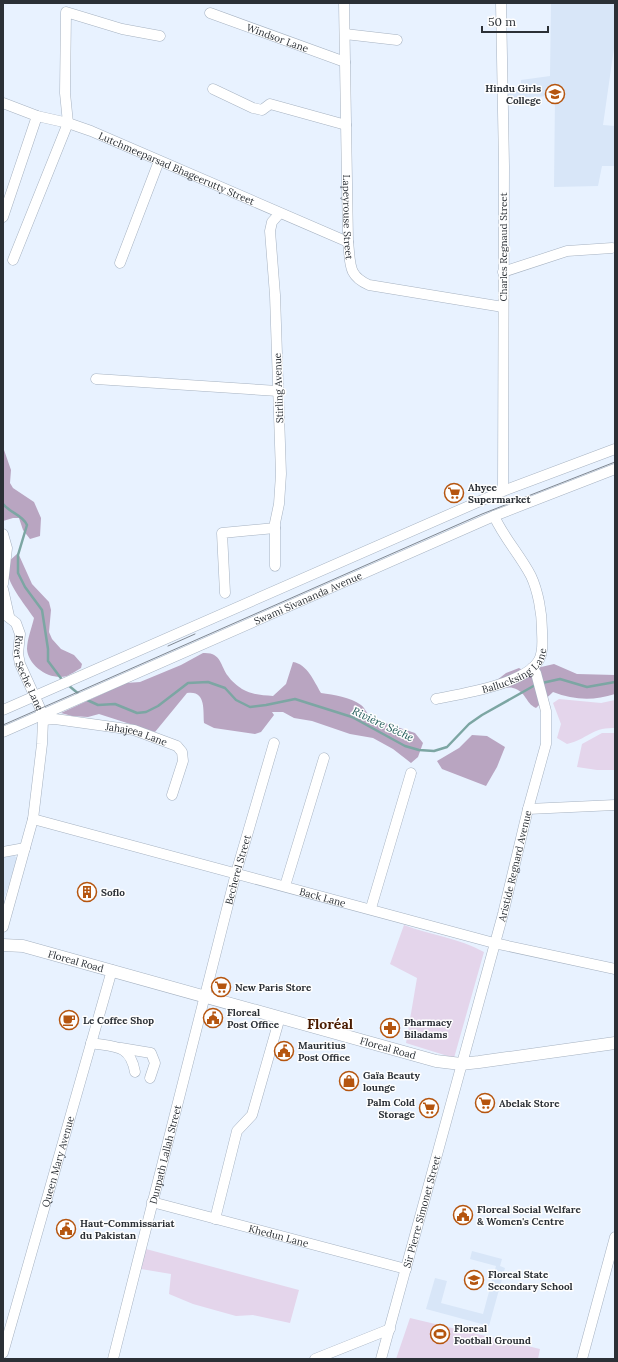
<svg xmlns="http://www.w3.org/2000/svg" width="618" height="1362" font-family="Lora,serif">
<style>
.built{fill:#d8e6f8}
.green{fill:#e4d5eb}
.forest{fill:#b9a5c1}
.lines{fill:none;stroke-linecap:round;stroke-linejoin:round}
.stream{stroke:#7ca6a3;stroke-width:2.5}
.minor-casing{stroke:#a6b2c1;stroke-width:11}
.major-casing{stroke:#a6b2c1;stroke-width:13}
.minor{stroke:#fff;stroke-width:10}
.major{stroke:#fff;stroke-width:12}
.tram{stroke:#818891;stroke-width:1}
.labels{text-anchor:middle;stroke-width:3;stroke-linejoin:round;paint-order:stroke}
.street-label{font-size:10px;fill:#2b3036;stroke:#fefefe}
.poi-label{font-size:10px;font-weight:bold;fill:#2b3036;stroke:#fefefe;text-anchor:start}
.water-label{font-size:11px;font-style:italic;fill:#1b5654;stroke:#fefefe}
.district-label{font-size:14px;font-weight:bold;fill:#491b00;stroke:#fefefe}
</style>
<rect width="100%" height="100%" fill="#e8f2ff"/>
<!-- built -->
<path class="built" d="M 551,3 L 615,3 L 615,41 L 603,125 L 615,126 L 615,166 L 602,166 L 598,186 L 554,187 L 555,96 L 503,98 L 503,91 L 521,91 L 521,80 L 550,76 Z
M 12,854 L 17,858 L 17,862 L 3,901 L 3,856 Z
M 472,1251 L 502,1259 L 500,1266 L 505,1268 L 489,1326 L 426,1309 L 435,1278 L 447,1281 L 441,1303 L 483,1314 L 496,1266 L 470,1259 Z"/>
<!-- green -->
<path class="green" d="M 559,699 L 601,703 L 615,700 L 615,728 C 592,727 588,739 567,744 L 557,738 L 561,724 L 553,703 Z
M 602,733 L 615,733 L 615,770 L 597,770 L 577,767 L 582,744 Z
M 404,925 C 430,935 459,938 484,952 L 454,1058 L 406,1043 L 417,978 L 390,964 Z
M 146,1249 L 299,1290 L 290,1323 L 253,1315 L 236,1316 L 193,1304 L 169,1294 L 171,1274 L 141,1269 Z
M 410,1318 L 540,1349 L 538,1359 L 396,1359 Z"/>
<!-- forest -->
<path class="forest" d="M 3,447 L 11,470 L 10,483 L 13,488 L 34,502 L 41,518 L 40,536 L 30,539 L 23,530 L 19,518 L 13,518 L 3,521 Z
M 18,553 L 32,584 L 49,602 L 51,610 L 49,632 L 52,639 L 61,649 L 74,655 L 82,664 L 81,668 C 76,671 71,674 67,676 C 50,681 28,666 27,649 C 27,639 32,627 34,618 C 24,603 6,583 6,564 Z
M 203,653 C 222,652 220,666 228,676 C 231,681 238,686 242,689 C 252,695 262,695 273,696 L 286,684 L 293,662 C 307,664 314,681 321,693 C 334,695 350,697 361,705 C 366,709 367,715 373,719 L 415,733 L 423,743 L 418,757 L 411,763 L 393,749 L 373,738 L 350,734 L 312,721 L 294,718 L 283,712 L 272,712 L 274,715 L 261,732 L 255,734 L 214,728 L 204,723 C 203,709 206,690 187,693 L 155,732 L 99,714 L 88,717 L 72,716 L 61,713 L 126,683 L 140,682 L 181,665 Z
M 554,664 L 577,674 L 615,675 L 615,694 C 593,701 574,700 553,692 L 536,708 C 525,703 527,692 513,688 C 506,686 500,691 494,689 L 492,684 L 506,673 L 519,668 L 524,671 Z
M 472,735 L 487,736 L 505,747 L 497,767 L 486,786 L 442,769 L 437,761 L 459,748 Z"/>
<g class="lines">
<!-- stream -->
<path class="stream" d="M 3,504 C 10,513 23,515 27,525 L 18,555 L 18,573 L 25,587 L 42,610 L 48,649 L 48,661 L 63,681
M 542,683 L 560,679 L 587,687 L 615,682
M 68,685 L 80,695
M 85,699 L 98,705 L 115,704 L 137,713 L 146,712 L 158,706 L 188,683 L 208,682 L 225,688 L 236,700 L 250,707 L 266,705 L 295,699 L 352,717 L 405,746 L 419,750 L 434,751 L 447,747 L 469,724 L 482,715 L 537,684"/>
<!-- minor casing -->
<g class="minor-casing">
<g id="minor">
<path id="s1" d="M 344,3 L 348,242 C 351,264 347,275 369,285 L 503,307"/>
<path d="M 501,3 L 504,166 L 503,491"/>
<path id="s2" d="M 210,13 L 345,62"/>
<path d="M 345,34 L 397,40"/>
<path d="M 213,89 L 253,108 L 262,110 L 270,104 L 346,125"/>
<path id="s3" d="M 3,103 L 37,116 L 68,123 L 91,131 L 348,242"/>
<path d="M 3,217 L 37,116"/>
<path d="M 13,260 L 68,123 L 65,93 L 66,12 L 122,29 L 160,36"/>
<path d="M 120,263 L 159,161"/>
<path d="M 503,272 L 567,251 L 612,248"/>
<path d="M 96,379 L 278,391"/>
<path d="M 3,534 L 7,548 L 3,584"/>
<path d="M 275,566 L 275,523 L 279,504 L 281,474 L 275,295 L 270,231 L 272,222 L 279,214"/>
<path d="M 3,589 L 9,616"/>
<path d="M 225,593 L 222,533 L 275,528"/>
<path id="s4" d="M 3,613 L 16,623 L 20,634 L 18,654 L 20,664 L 40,708 L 43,720 L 42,744 L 33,819 L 3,927"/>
<path id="s5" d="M 436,699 C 461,694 526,684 539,660 C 544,651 542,639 542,630 C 542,613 538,591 531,576 C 520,555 504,538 494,516"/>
<path d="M 3,710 L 503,491 L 615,449"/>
<path id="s6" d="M 43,720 L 55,719 L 134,730 L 177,746 L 182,752 L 183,761 L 172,795"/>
<path id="s7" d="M 3,732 L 494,516 L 615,469"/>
<path d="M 528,809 L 615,805"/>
<path id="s8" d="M 33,819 L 494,943 L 615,969"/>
<path d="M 3,852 L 25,848"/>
<path d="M 285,886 L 324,758"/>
<path d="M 371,908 L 411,773"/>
<path d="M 91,1043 C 115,1047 130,1044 135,1072"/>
<path d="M 121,1048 L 151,1053 L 155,1063 L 150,1078"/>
<path id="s9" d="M 152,1202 L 406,1269"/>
<path d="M 215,1219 L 237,1131 L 252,1115 L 280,1017"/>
<path id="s10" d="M 3,1353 L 112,970"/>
<path id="s11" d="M 113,1359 L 236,873 L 274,743"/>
<path d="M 315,1359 L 390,1329"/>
<path id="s12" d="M 381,1359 L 503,914 L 528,809 L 546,744 L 546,711 L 536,673 L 532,668"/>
<path d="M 582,1359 L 615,1237"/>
</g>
</g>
<!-- major casing -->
<g class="major-casing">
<g id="major">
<path id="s13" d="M 3,945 L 23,946 L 436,1061 L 461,1064 L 479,1062 L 615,1043"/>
</g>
</g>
<!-- minor -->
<use href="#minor" class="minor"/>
<!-- major -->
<use href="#major" class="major"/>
<!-- tram -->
<path class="tram" d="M 168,646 L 195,634
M 3,725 L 482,514 L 615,462"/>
</g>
<!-- icons -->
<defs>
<g id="school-ring" transform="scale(1)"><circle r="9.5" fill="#fefefe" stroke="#b5550f" stroke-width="1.5"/><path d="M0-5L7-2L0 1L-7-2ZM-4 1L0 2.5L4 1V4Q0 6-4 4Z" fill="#b5550f"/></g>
<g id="supermarket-ring" transform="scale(1)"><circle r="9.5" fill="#fefefe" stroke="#b5550f" stroke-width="1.5"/><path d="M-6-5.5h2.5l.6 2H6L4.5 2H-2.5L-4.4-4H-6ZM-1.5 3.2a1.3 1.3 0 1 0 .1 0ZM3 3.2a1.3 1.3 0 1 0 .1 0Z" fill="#b5550f"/></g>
<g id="building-ring" transform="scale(1)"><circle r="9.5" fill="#fefefe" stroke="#b5550f" stroke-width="1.5"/><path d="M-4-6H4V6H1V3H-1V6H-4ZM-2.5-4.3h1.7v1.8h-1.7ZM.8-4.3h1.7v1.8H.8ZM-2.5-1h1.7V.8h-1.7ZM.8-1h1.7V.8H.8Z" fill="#b5550f"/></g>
<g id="civic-ring" transform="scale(1)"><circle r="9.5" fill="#fefefe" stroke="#b5550f" stroke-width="1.5"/><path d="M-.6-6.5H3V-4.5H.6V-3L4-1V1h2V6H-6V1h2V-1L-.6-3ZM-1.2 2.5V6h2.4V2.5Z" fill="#b5550f"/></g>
<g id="cafe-ring" transform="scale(1)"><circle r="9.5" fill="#fefefe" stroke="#b5550f" stroke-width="1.5"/><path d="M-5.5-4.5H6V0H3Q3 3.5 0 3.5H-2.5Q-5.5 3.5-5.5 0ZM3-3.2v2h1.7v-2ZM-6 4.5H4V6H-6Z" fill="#b5550f"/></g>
<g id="pharmacy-ring" transform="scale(1)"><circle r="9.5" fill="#fefefe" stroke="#b5550f" stroke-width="1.5"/><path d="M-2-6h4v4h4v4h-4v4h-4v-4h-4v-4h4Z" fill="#b5550f"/></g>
<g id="shop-ring" transform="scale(1)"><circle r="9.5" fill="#fefefe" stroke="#b5550f" stroke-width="1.5"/><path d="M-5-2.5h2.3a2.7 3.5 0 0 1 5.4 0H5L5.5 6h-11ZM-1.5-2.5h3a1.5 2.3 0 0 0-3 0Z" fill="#b5550f"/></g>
<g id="stadium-ring" transform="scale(1)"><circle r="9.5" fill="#fefefe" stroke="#b5550f" stroke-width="1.5"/><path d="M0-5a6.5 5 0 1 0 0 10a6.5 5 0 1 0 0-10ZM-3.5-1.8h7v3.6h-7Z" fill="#b5550f"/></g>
</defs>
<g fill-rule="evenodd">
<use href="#school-ring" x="555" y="94"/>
<use href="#supermarket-ring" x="454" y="493"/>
<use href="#building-ring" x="87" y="892"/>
<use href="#supermarket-ring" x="221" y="987"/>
<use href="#civic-ring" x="213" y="1018"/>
<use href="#cafe-ring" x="69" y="1020"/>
<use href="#pharmacy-ring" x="390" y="1028"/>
<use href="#civic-ring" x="284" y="1051"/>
<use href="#shop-ring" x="349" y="1081"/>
<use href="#supermarket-ring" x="485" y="1103"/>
<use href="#supermarket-ring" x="429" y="1108"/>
<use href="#civic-ring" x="463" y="1215"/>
<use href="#civic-ring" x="66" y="1229"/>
<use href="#school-ring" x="474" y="1280"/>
<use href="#stadium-ring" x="440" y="1334"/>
</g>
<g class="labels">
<!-- street labels -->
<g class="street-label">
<text dy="4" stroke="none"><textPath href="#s2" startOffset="72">Windsor Lane</textPath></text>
<text dy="4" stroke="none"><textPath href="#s3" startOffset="186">Lutchmeeparsad Bhageerutty Street</textPath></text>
<text dy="4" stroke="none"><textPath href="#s1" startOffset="214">Lapeyrouse Street</textPath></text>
<text transform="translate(503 247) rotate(-90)" y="4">Charles Regnaud Street</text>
<text transform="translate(278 388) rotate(-92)" y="4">Stirling Avenue</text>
<text dy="4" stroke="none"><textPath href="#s7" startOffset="333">Swami Sivananda Avenue</textPath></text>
<text dy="4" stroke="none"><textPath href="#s5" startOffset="86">Ballucksing Lane</textPath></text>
<text dy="4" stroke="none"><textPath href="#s4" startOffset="69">River Seche Lane</textPath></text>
<text dy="4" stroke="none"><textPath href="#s6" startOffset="95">Jahajeea Lane</textPath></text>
<text dy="4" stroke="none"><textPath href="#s12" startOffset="511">Aristide Regnard Avenue</textPath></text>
<text dy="4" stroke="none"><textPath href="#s11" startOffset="505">Becherel Street</textPath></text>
<text dy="4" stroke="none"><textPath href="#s8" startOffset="300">Back Lane</textPath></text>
<text dy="4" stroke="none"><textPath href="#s13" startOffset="75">Floreal Road</textPath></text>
<text dy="4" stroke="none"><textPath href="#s13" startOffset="399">Floreal Road</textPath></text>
<text dy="4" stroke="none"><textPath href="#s11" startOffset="211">Dunpath Lallah Street</textPath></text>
<text dy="4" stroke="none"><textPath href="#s10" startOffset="199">Queen Mary Avenue</textPath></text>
<text dy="4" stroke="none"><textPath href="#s12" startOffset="153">Sir Pierre Simonet Street</textPath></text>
<text dy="4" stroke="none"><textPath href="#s9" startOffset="131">Khedun Lane</textPath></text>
</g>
<!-- poi labels -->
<g class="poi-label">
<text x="541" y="92" text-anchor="end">Hindu Girls<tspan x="541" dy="12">College</tspan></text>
<text x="468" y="491">Ahyee<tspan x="468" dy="12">Supermarket</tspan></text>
<text x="101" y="896">Soflo</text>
<text x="235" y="991">New Paris Store</text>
<text x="227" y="1016">Floreal<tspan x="227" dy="12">Post Office</tspan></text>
<text x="83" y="1024">Le Coffee Shop</text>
<text x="404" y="1026">Pharmacy<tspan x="404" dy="12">Biladams</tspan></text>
<text x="298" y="1049">Mauritius<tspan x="298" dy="12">Post Office</tspan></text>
<text x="363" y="1079">Gaïa Beauty<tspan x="363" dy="12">lounge</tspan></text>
<text x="415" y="1106" text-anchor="end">Palm Cold<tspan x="415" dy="12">Storage</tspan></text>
<text x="499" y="1107">Abelak Store</text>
<text x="477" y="1213">Floreal Social Welfare<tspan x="477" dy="12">&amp; Women's Centre</tspan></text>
<text x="80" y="1227">Haut-Commissariat<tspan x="80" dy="12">du Pakistan</tspan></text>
<text x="488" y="1278">Floreal State<tspan x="488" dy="12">Secondary School</tspan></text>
<text x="454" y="1332">Floreal<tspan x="454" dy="12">Football Ground</tspan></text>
</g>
<!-- water labels -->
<g class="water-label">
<text transform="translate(383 724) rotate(25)" y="4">Rivière Sèche</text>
</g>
<!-- district labels -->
<g class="district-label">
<text x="330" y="1029">Floréal</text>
</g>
</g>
<!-- border -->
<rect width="618" height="1362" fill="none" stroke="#2b3036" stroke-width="8"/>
<!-- scale -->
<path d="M482 26v6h66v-6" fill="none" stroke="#2b3036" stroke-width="2"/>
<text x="488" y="26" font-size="12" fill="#2b3036" stroke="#fefefe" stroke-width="3" paint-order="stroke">50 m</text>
</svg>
